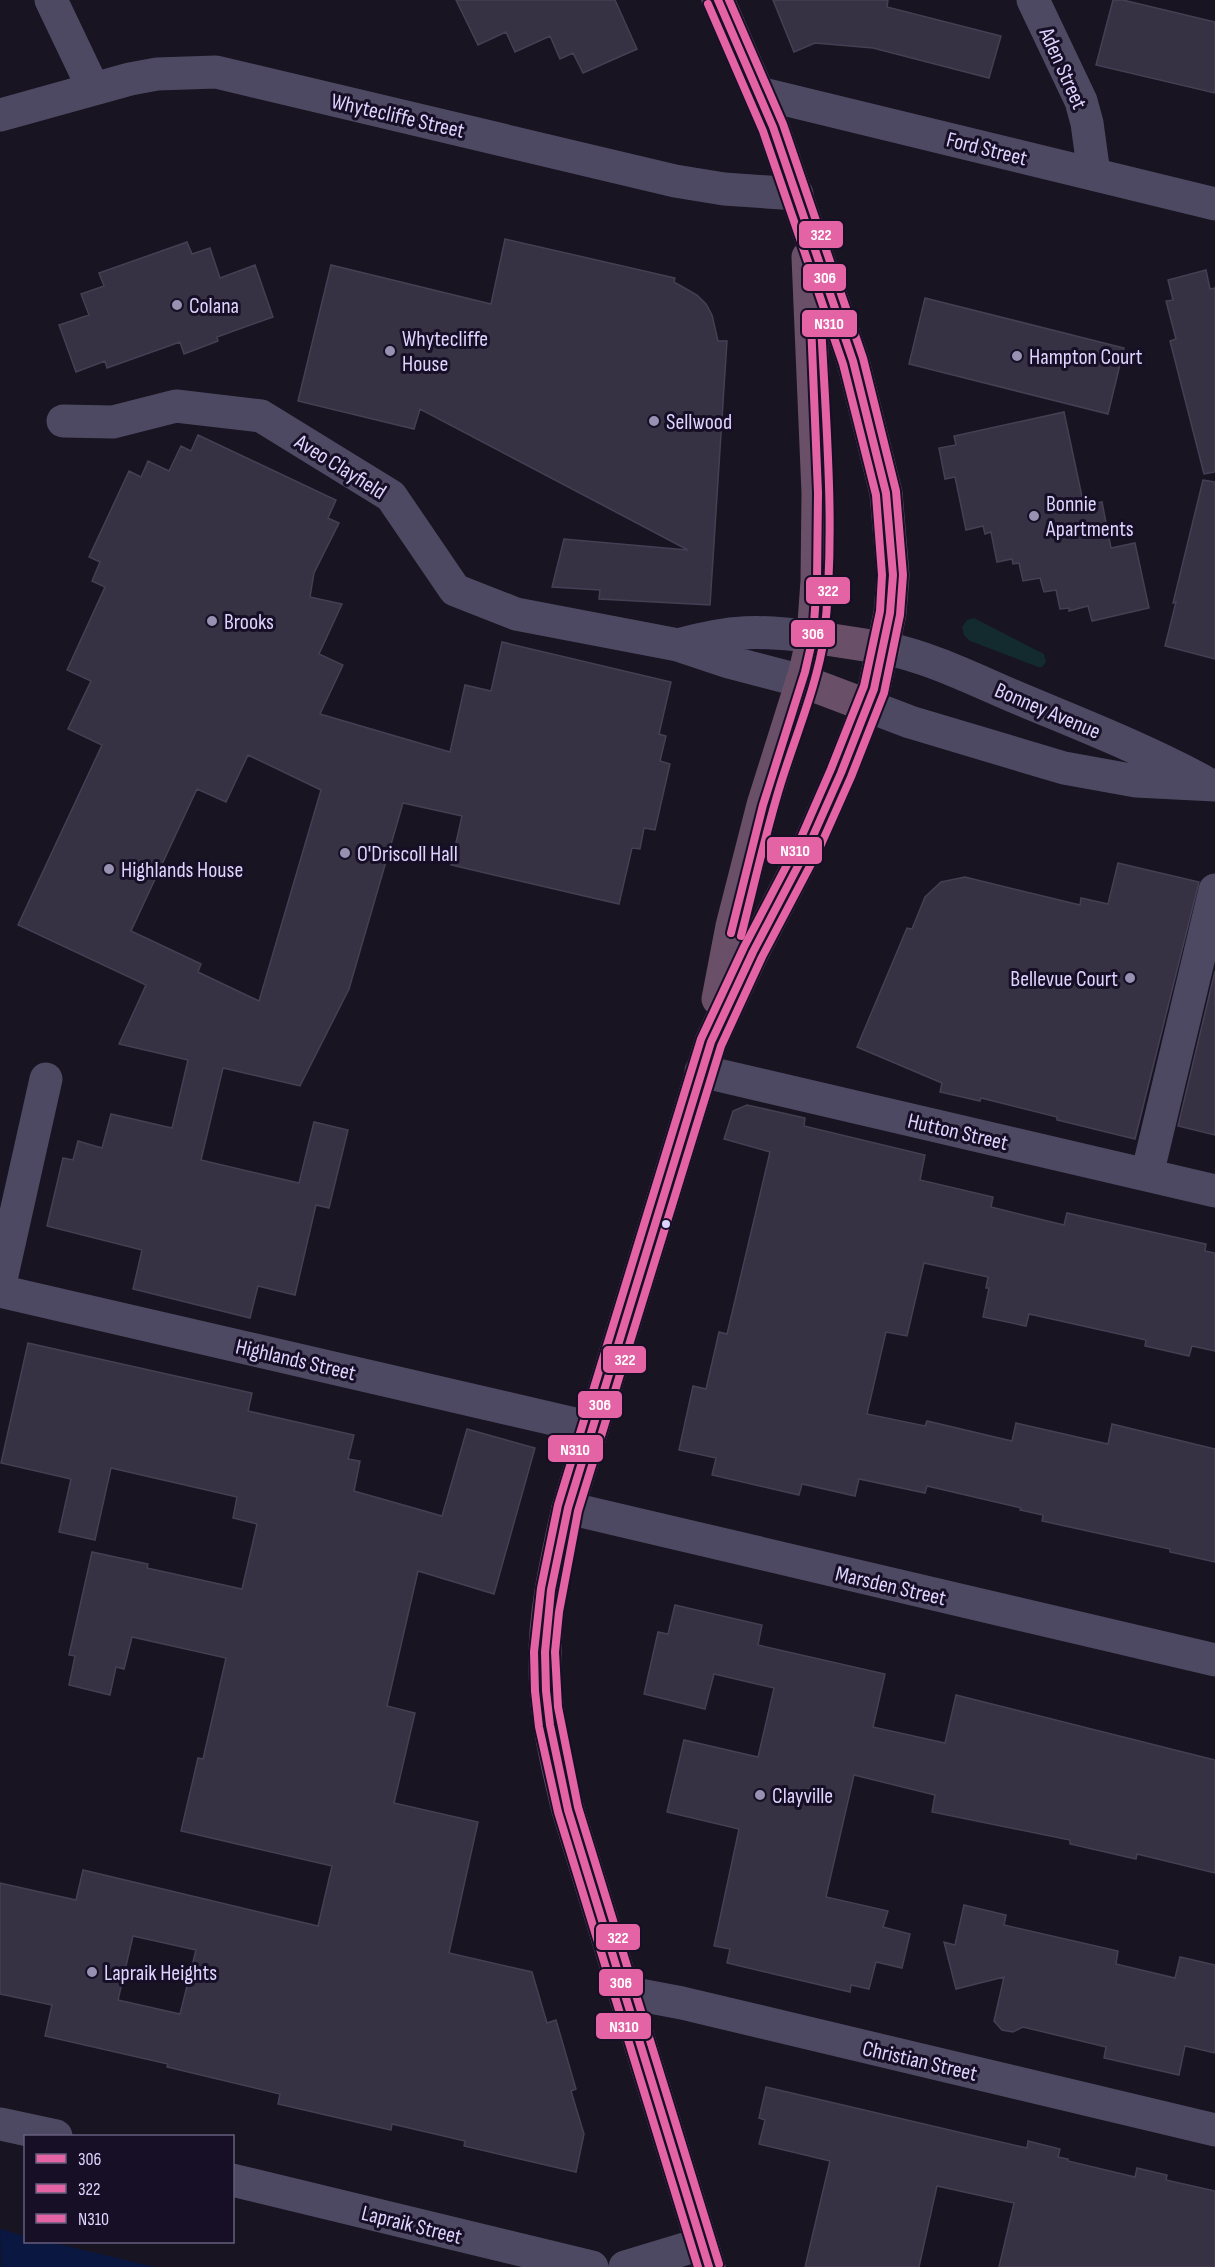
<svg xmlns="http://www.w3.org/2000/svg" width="1215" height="2267" font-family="'Sofia Sans Condensed',sans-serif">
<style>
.green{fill:#132a2e}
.water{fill:#0a1741}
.building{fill:#373243;stroke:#453f54;stroke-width:1.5;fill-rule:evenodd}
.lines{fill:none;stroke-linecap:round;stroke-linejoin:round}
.minor{stroke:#4e4962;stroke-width:33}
.highway{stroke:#695068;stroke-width:33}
.bus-1-casing{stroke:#160f26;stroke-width:12}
.bus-2-casing{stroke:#160f26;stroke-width:12}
.bus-3-casing{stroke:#160f26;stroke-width:12}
.bus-1{stroke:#e463a4;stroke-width:8}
.bus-2{stroke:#e463a4;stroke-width:8}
.bus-3{stroke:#e463a4;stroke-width:8}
.poi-dot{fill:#9991b1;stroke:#160f26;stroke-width:2}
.bus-dot{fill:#ded4ff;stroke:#160f26;stroke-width:2}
.labels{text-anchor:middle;stroke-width:6;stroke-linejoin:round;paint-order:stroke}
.street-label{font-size:22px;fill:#ded4ff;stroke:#160f26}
.poi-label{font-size:22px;fill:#ded4ff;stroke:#160f26;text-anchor:start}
.line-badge{stroke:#160f26;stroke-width:2}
.badge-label{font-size:16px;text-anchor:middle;font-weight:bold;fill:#fff}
</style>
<rect width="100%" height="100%" fill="#181421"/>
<!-- green -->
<path class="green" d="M 974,618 L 1040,652 L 1044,654 L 1046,662 L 1042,667 L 1038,667 L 970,641 L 964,635 L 962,627 L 967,620 Z"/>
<!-- water -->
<path class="water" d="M 0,2229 L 25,2236 L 26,2242 L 50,2242 L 155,2267 L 1,2267 Z"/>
<!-- building -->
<path class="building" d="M 456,0 L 615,0 L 637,49 L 583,73 L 573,53 L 560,59 L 550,36 L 515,52 L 506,32 L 478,45 Z
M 773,0 L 888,0 L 887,7 L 1001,36 L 989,78 L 873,48 L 815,43 L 794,52 Z
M 1113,0 L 1123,0 L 1215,22 L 1215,93 L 1096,65 Z
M 505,239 L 675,278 L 674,282 L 697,295 L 706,304 L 712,315 L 718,341 L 727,341 L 710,605 L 599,599 L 600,590 L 552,587 L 564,539 L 688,550 L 420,409 L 414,429 L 298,401 L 331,265 L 491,304 Z
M 187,242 L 192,254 L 210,248 L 220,278 L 255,265 L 273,317 L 217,337 L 218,341 L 184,354 L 180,342 L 107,368 L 105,361 L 76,372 L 59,325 L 89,315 L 81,294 L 104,286 L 99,273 Z
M 1206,270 L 1210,289 L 1215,288 L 1215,472 L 1204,474 L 1170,341 L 1176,339 L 1166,301 L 1173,300 L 1168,280 Z
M 925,298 L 1124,348 L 1108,414 L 909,364 Z
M 1064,412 L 1084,506 L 1102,502 L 1111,548 L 1135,543 L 1149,608 L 1092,621 L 1088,606 L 1069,611 L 1069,608 L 1060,609 L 1056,590 L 1044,592 L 1040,578 L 1023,581 L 1019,563 L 1013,564 L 1012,559 L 997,562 L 991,532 L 985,534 L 983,526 L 966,530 L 955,477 L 945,479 L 939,448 L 956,445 L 954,436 Z
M 198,435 L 336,500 L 328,518 L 339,523 L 314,573 L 310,597 L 342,604 L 319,654 L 343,665 L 320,714 L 450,752 L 465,685 L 491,691 L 502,642 L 671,682 L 659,734 L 666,736 L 660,761 L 670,764 L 655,830 L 644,828 L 640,849 L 632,848 L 619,904 L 451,865 L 462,816 L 403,803 L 349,989 L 300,1086 L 223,1068 L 201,1160 L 299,1183 L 314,1122 L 348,1130 L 329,1208 L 316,1205 L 295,1295 L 258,1286 L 250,1318 L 133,1289 L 142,1250 L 47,1226 L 63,1158 L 73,1160 L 78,1141 L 102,1148 L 111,1114 L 172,1128 L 188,1060 L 119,1044 L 146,985 L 18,925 L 102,745 L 68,729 L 91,681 L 67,670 L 105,587 L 92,581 L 100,562 L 89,557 L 129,471 L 141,477 L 148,461 L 169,471 L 181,446 L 191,451 ZM 248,755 L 321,790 L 259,1001 L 198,972 L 201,964 L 131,931 L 197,789 L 226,802 Z
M 1203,480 L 1215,482 L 1215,659 L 1165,646 L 1176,602 L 1173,603 Z
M 1118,863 L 1199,882 L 1135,1139 L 1057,1120 L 1057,1117 L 981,1098 L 980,1101 L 940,1092 L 942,1083 L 857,1047 L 907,928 L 912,929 L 925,897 L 941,882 L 965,877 L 1080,905 L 1081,898 L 1108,904 Z
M 1215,971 L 1215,1135 L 1178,1126 Z
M 747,1105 L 805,1118 L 804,1126 L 925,1155 L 920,1180 L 993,1197 L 991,1207 L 1064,1225 L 1067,1213 L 1206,1244 L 1205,1251 L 1215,1253 L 1215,1351 L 1192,1346 L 1189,1356 L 1145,1346 L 1146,1340 L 1029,1314 L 1026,1326 L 983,1317 L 989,1288 L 986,1288 L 988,1277 L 924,1263 L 907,1336 L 886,1332 L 867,1414 L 925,1426 L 927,1421 L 1012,1441 L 1016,1423 L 1108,1444 L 1112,1424 L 1215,1449 L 1215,1562 L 1170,1552 L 1170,1549 L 1042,1521 L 1043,1515 L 1020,1510 L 1021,1508 L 927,1486 L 925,1493 L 859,1479 L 855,1496 L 802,1484 L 799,1495 L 712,1475 L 716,1458 L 679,1450 L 693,1386 L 706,1389 L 719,1332 L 727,1334 L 770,1152 L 724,1139 L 733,1111 Z
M 28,1343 L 252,1393 L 248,1411 L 354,1435 L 348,1459 L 360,1461 L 354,1491 L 442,1516 L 467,1429 L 535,1448 L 494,1594 L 418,1571 L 387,1706 L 415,1713 L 394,1803 L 478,1822 L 449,1953 L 532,1972 L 547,2023 L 556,2020 L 576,2089 L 571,2091 L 584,2134 L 576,2172 L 464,2146 L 465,2141 L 392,2124 L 391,2130 L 278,2104 L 280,2094 L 167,2067 L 168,2064 L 45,2036 L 52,2005 L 0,1994 L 0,1883 L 76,1900 L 83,1870 L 318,1926 L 332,1866 L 181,1831 L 198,1758 L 203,1759 L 226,1658 L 132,1637 L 124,1669 L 116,1667 L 110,1695 L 69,1685 L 75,1656 L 69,1655 L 92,1552 L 148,1564 L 147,1568 L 242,1589 L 257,1524 L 233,1518 L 237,1497 L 111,1468 L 95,1540 L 59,1532 L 71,1479 L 1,1463 ZM 133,1936 L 196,1950 L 180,2014 L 118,2000 Z
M 675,1605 L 762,1625 L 758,1645 L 885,1674 L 873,1727 L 945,1743 L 956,1695 L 1215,1760 L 1215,1873 L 1137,1854 L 1136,1859 L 1070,1844 L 1070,1840 L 932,1812 L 935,1795 L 854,1775 L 826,1897 L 888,1911 L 883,1927 L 910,1934 L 902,1968 L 876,1962 L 869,1989 L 851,1985 L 850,1992 L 727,1963 L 730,1949 L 714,1946 L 739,1829 L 667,1812 L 684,1740 L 758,1757 L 774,1688 L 714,1674 L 705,1709 L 644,1694 L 658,1632 L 668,1634 Z
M 964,1905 L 1006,1915 L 1004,1925 L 1118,1951 L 1116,1964 L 1175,1978 L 1180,1957 L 1215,1965 L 1215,2053 L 1185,2046 L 1179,2075 L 1104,2058 L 1106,2047 L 1023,2027 L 1013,2032 L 1002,2030 L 994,2021 L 1004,1977 L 956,1989 L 944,1942 L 955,1945 Z
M 766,2087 L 1027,2148 L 1028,2141 L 1060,2149 L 1058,2157 L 1068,2159 L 1068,2161 L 1135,2177 L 1137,2168 L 1167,2175 L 1166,2180 L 1215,2191 L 1215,2267 L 999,2267 L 1014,2203 L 937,2186 L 919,2267 L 805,2267 L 830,2161 L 759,2144 L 765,2120 L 759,2118 Z"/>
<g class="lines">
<!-- minor -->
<path class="minor" d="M 51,0 L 93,88
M 1033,0 L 1081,101 L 1087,123 L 1094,174
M 759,93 L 1215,204
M 0,115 L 130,79 L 157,74 L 216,72 L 675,181 L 724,189 L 797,194
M 63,421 L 113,422 L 176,406 L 261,416 L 391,496 L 455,590 L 516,614 L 678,645 L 729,662 L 802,681
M 678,645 C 732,630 759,630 813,637
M 884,648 C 929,657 971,678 1013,696 C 1077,723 1142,748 1203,781
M 868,706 L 910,722 L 1064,768 L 1136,781 L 1215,785
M 701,1071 L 1215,1191
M 1147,1175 L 1215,890
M 0,1284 L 46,1079
M 0,1291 L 592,1428
M 568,1508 L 1215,1660
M 624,1992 L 682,2003 L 1215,2130
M 0,2124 L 56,2136
M 232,2180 L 592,2267
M 625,2267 L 701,2244"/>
<!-- highway -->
<path class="highway" d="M 813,637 L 884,648
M 802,681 L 868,706
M 718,999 L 732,926 L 763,805 L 805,672 L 813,637 L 817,581 L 818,493 L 808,257
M 709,2267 L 568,1810 C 557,1765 546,1720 545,1673 C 543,1617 556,1562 568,1508 L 711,1042 L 753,952 L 809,845 L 841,773 L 874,689 L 890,613 L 893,575 L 886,493 L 853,361 L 773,127 L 718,0"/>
<!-- bus-1 casing -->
<g class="bus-1-casing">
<path id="bus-1" d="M 731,933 L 763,805 L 805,672 L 813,637 L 817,581 L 818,493 L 811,323
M 709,2267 L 568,1810 L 550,1725 L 546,1691 L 545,1652 L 551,1590 L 568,1508 L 711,1042 L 753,952 L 809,845 L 841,773 L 874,689 L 890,613 L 893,575 L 886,493 L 853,361 L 773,127 L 718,0"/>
</g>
<!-- bus-2 casing -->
<g class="bus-2-casing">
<path id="bus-2" d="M 741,936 C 754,886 765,835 780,786 C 794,740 818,683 824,637 C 836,533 826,426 821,323
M 719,2264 L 578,1807 L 558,1707 L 555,1652 L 559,1612 L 578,1511 L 721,1046 L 762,957 L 819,849 L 851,777 L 884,693 L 900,615 L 903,575 L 896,491 L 863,358 L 783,124 L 729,0"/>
</g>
<!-- bus-3 casing -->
<g class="bus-3-casing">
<path id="bus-3" d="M 698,2267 L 558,1812 L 539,1727 L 535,1691 L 534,1652 L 541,1588 L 558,1505 L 701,1039 L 744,947 L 800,840 L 831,769 L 864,686 L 880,611 L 882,575 L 876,495 L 843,364 L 763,131 L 708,4"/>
</g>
<!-- bus-1 -->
<use href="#bus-1" class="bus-1"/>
<!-- bus-2 -->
<use href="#bus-2" class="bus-2"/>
<!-- bus-3 -->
<use href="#bus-3" class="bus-3"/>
</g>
<!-- markers -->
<g class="poi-dot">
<circle cx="177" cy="305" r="6"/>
<circle cx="390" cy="351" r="6"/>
<circle cx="1017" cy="356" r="6"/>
<circle cx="654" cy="421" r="6"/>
<circle cx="1034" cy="516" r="6"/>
<circle cx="212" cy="621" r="6"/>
<circle cx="345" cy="853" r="6"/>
<circle cx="109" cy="869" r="6"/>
<circle cx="1130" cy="978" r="6"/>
<circle cx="760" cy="1795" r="6"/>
<circle cx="92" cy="1972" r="6"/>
</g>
<circle class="bus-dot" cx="666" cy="1224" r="5"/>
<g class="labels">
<!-- street labels -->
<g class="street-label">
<text transform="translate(1064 68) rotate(66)" y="8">Aden Street</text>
<text transform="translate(398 115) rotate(13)" y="8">Whytecliffe Street</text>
<text transform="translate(987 148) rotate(14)" y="8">Ford Street</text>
<text transform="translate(341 466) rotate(32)" y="8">Aveo Clayfield</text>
<text transform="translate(1048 710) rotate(23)" y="8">Bonney Avenue</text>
<text transform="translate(958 1131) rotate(13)" y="8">Hutton Street</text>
<text transform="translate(296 1359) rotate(13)" y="8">Highlands Street</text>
<text transform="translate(891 1585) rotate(13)" y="8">Marsden Street</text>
<text transform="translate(920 2060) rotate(13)" y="8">Christian Street</text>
<text transform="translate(412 2224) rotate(14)" y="8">Lapraik Street</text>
</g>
<!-- poi labels -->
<g class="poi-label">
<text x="189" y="313">Colana</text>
<text x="402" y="346">Whytecliffe<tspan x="402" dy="25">House</tspan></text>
<text x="1029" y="364">Hampton Court</text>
<text x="666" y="429">Sellwood</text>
<text x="1046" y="511">Bonnie<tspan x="1046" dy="25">Apartments</tspan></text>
<text x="224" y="629">Brooks</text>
<text x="357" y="861">O'Driscoll Hall</text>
<text x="121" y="877">Highlands House</text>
<text x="1118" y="986" text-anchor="end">Bellevue Court</text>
<text x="772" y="1803">Clayville</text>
<text x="104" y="1980">Lapraik Heights</text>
</g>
</g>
<g class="line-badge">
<rect x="798" y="220" width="46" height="29" rx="6" fill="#e463a4"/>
<rect x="802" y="263" width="45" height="29" rx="6" fill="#e463a4"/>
<rect x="801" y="309" width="57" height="29" rx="6" fill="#e463a4"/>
<rect x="805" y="576" width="46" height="29" rx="6" fill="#e463a4"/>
<rect x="790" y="619" width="46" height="29" rx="6" fill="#e463a4"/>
<rect x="766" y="836" width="57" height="29" rx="6" fill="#e463a4"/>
<rect x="602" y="1345" width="45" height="29" rx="6" fill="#e463a4"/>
<rect x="577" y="1390" width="46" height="29" rx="6" fill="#e463a4"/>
<rect x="547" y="1434" width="57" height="29" rx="6" fill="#e463a4"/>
<rect x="595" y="1923" width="46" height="28" rx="6" fill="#e463a4"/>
<rect x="598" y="1968" width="46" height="29" rx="6" fill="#e463a4"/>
<rect x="595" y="2012" width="57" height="28" rx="6" fill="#e463a4"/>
</g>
<g class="badge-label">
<text x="821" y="240">322</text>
<text x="825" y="283">306</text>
<text x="829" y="329">N310</text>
<text x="828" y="596">322</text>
<text x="813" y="639">306</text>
<text x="795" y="856">N310</text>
<text x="625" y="1365">322</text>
<text x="600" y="1410">306</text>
<text x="575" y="1455">N310</text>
<text x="618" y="1943">322</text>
<text x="621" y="1988">306</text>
<text x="624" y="2032">N310</text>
</g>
<!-- legend -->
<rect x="24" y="2135" width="210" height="108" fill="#160f26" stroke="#665e7d" stroke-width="1.5"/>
<rect x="36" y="2154" width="30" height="9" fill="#e463a4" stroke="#665e7d" stroke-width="1.5"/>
<text x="78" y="2165" font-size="18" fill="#ded4ff">306</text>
<rect x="36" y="2184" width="30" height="9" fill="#e463a4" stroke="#665e7d" stroke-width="1.5"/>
<text x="78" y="2195" font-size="18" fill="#ded4ff">322</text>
<rect x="36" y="2214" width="30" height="9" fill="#e463a4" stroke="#665e7d" stroke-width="1.5"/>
<text x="78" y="2225" font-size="18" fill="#ded4ff">N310</text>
</svg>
